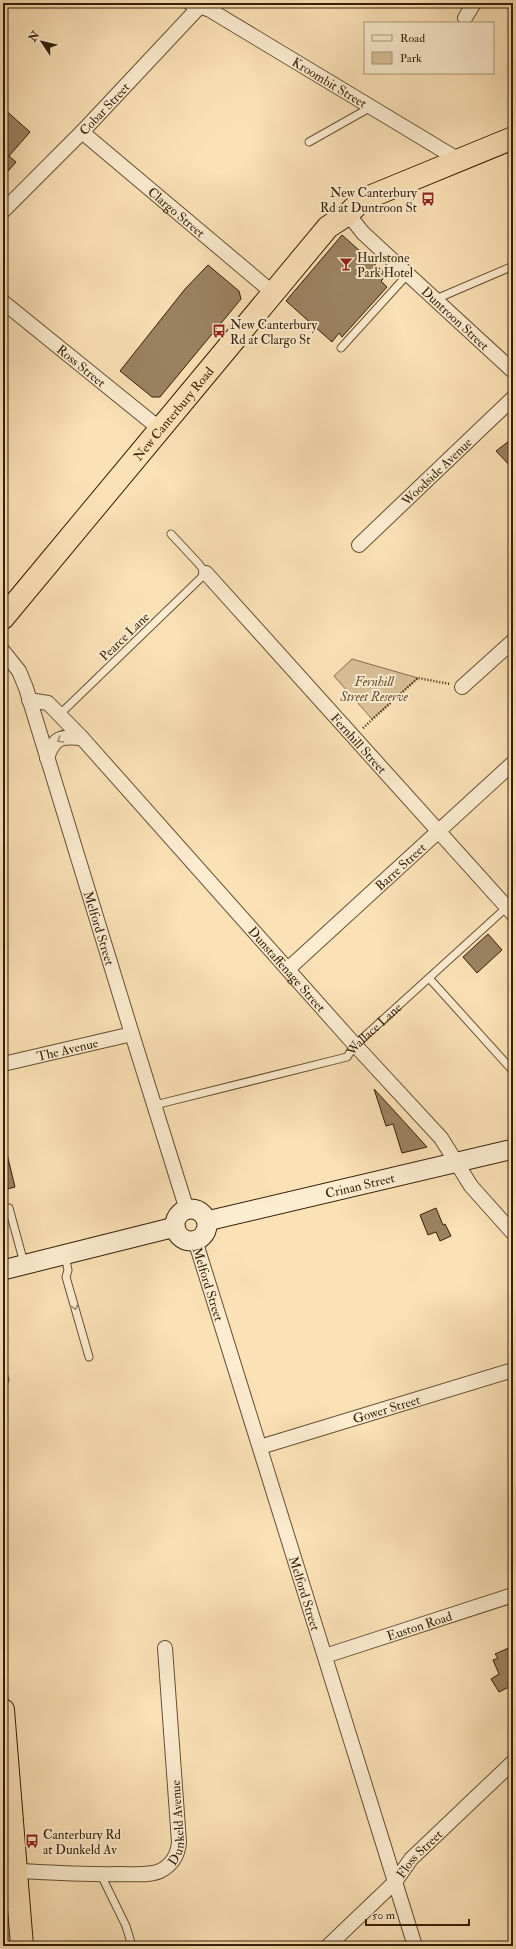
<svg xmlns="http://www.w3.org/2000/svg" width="516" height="1949" font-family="'IM FELL Double Pica',serif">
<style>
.green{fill:#d9c098;stroke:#866f4f}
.building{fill:#9b8362;stroke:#341e06}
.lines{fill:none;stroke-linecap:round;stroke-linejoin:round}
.lane-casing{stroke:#664f32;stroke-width:9}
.street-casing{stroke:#664f32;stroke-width:16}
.secondary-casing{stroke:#341e06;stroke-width:21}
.highway-casing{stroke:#341e06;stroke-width:24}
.path{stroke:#341e06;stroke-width:2.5;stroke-dasharray:1 2;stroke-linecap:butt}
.lane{stroke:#fcecd0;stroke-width:7}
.street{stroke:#fcecd0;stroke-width:14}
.secondary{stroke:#fcecd0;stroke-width:19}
.highway{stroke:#fbe1b6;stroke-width:22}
.oneway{stroke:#a28f75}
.labels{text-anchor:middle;stroke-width:4;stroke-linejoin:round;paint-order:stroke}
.street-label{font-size:13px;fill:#341e06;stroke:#fcecd0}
.poi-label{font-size:13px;fill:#341e06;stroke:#fcecd0;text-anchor:start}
.park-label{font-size:13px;font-style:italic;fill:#664f32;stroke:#fcecd0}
</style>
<rect width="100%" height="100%" fill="#fbe1b6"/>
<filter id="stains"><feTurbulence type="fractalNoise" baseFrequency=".005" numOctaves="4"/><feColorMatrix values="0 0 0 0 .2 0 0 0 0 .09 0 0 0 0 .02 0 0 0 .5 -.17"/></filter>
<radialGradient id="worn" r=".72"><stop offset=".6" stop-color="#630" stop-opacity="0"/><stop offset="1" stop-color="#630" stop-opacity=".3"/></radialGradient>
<!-- green -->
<path class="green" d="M 352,659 L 418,678 L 372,719 L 334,676 Z"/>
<!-- building -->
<path class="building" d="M 3,108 L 30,132 L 9,156 L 16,162 L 3,177 Z
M 342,235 L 387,275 L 381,281 L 387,287 L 342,337 L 339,333 L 332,342 L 286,301 Z
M 208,265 L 239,291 L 241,299 L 160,397 L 152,397 L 120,371 L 185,289 Z
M 513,438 L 513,469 L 496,451 Z
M 488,934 L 502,950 L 477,973 L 463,957 Z
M 374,1089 L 387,1103 L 427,1147 L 402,1153 L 393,1124 L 386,1126 Z
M 3,1154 L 7,1154 L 15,1187 L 3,1190 Z
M 436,1208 L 443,1225 L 445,1224 L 451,1236 L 440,1241 L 436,1232 L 428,1235 L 420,1215 Z
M 513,1646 L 513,1685 L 499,1692 L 491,1679 L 499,1674 L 493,1660 L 498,1658 L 495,1654 Z"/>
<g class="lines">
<!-- lane casing -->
<g class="lane-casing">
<g id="lane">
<path d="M 309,142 L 371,107"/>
<path d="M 436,299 L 513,266"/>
<path d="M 341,348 L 408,274"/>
<path d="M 59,715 L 206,573 L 198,563 L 171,534"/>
<path d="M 429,978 L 513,1071"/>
<path id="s1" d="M 155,1105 L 347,1057 L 355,1045 L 507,907"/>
<path d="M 9,1208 L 24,1263"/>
<path d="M 65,1256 L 68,1270 L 66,1277 L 89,1357"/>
<path d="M 3,1373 L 5,1380"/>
<path d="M 101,1875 L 126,1926 L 132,1946"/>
</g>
</g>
<!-- street casing -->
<g class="street-casing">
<g id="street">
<path id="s2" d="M 190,3 L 210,10 L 459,160"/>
<path d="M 465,18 L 474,3"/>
<path id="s3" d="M 82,132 L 272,292"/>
<path id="s4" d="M 3,211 L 82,132 L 203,3"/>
<path id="s5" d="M 348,214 L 363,233 L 513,371"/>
<path id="s6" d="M 3,302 L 160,429"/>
<path id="s7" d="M 359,545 L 513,398"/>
<path id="s8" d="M 206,573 L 513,914"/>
<path id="s9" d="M 3,651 L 19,671 L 26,688 L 132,1034 L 187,1210"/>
<path d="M 462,687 L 513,641"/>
<path id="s10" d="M 29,700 L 48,703 L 82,738 L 355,1045 L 441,1138 L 471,1186 L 513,1233"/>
<path d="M 47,758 C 54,737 61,736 82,738"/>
<path id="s11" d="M 288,969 L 513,763"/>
<path id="s12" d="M 3,1064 L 132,1034"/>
<path id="s13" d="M 195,1240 L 415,1946"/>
<path id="s14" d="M 260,1447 L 513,1370"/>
<path id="s15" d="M 325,1656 L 513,1595"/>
<path id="s16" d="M 3,1870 C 42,1872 81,1875 120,1874 C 133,1874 148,1876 160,1871 C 172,1865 178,1855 179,1842 L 165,1648"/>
<path id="s17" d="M 328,1946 L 395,1882 L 411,1859 L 513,1762"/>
</g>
</g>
<!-- secondary casing -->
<g class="secondary-casing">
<g id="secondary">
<circle cx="191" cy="1225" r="16"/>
<path id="s18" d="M 207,1221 L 513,1149"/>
<path d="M 3,1270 L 175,1227"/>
</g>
</g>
<!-- highway casing -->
<g class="highway-casing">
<g id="highway">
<path id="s19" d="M 3,618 L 328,227 L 348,214 L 362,200 L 513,138"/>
<path d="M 3,1710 L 22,1946"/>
</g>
</g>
<!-- path -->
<path class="path" d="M 363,728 L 418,678 L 450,684"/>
<!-- lane -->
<use href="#lane" class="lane"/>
<!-- street -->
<use href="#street" class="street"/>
<!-- secondary -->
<use href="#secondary" class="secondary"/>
<!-- highway -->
<use href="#highway" class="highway"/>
</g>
<!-- one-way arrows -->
<defs><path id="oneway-chevron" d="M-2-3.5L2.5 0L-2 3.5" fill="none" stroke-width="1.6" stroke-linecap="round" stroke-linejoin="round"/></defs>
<g class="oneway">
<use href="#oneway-chevron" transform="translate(60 740) rotate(149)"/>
<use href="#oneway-chevron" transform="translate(75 1307) rotate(74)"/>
</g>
<!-- icons -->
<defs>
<g id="bus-bare" transform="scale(1.08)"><path d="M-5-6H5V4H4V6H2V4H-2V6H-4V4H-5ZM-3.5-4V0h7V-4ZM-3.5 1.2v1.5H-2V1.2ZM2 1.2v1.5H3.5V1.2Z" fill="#8f2418" stroke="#fcecd0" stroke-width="2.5" paint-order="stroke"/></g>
<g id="bar-bare" transform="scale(1.08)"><path d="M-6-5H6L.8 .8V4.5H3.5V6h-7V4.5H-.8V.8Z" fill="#8f2418" stroke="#fcecd0" stroke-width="2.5" paint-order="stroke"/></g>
</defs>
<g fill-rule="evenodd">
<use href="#bus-bare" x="428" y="199"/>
<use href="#bar-bare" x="346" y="264"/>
<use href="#bus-bare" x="219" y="331"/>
<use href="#bus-bare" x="32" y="1841"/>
</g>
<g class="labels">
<!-- street labels -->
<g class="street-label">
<text dy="5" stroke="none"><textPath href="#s2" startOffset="161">Kroombit Street</textPath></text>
<text dy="5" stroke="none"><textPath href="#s4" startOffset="144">Cobar Street</textPath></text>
<text dy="5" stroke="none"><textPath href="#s3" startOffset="124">Clargo Street</textPath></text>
<text dy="5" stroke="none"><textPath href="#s5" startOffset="150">Duntroon Street</textPath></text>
<text dy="5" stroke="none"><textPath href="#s6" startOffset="101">Ross Street</textPath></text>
<text dy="5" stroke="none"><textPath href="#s19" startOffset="266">New Canterbury Road</textPath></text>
<text dy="5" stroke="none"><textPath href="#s7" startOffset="107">Woodside Avenue</textPath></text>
<text transform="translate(124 636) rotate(-44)" y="5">Pearce Lane</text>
<text dy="5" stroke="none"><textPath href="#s8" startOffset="229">Fernhill Street</textPath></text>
<text dy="5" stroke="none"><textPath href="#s11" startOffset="152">Barre Street</textPath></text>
<text dy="5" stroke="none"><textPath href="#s9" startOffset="295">Melford Street</textPath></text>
<text dy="5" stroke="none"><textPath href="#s10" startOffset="377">Dunstaffenage Street</textPath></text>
<text dy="5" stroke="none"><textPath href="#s1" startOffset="237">Wallace Lane</textPath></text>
<text dy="5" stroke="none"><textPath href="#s12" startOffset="66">The Avenue</textPath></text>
<text dy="5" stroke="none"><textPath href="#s18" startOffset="157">Crinan Street</textPath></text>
<text dy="5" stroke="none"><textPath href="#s13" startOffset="46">Melford Street</textPath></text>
<text dy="5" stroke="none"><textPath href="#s14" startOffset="132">Gower Street</textPath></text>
<text dy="5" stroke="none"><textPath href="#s13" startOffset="370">Melford Street</textPath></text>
<text dy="5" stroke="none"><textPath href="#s15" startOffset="99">Euston Road</textPath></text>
<text dy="5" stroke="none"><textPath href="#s16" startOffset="213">Dunkeld Avenue</textPath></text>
<text dy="5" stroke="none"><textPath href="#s17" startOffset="130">Floss Street</textPath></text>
</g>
<!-- poi labels -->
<g class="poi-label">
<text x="417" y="197" text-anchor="end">New Canterbury<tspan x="417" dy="15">Rd at Duntroon St</tspan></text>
<text x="357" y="262">Hurlstone<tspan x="357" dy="15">Park Hotel</tspan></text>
<text x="230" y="329">New Canterbury<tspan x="230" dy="15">Rd at Clargo St</tspan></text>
<text x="43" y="1839">Canterbury Rd<tspan x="43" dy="15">at Dunkeld Av</tspan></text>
</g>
<!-- park labels -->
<g class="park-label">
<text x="374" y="686">Fernhill<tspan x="374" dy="15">Street Reserve</tspan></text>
</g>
</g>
<!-- margin -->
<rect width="516" height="1949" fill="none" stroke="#fbe1b6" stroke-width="16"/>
<rect x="4" y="4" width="508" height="1941" fill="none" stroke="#341e06" stroke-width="2"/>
<rect x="8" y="8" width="500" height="1933" fill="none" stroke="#341e06"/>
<!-- legend -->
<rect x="364" y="22" width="130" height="52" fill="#fcecd0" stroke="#ac9a7f"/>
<rect x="372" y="35" width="20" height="6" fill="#fcecd0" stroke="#ac9a7f"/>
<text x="400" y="42" font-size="12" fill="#341e06">Road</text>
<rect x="372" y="52" width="20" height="12" fill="#d9c098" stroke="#ac9a7f"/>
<text x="400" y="62" font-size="12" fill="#341e06">Park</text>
<!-- north arrow -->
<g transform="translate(42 42) rotate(305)" stroke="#fcecd0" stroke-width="3" paint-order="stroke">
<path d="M0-3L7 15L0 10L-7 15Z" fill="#341e06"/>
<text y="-6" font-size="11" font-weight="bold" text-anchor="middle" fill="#341e06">N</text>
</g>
<!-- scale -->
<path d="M366 1919v6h103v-6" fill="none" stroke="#341e06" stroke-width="2"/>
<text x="372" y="1919" font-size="12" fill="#341e06" stroke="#fcecd0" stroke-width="3" paint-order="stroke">50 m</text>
<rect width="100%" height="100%" filter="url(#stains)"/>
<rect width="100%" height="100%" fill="url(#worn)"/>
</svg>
